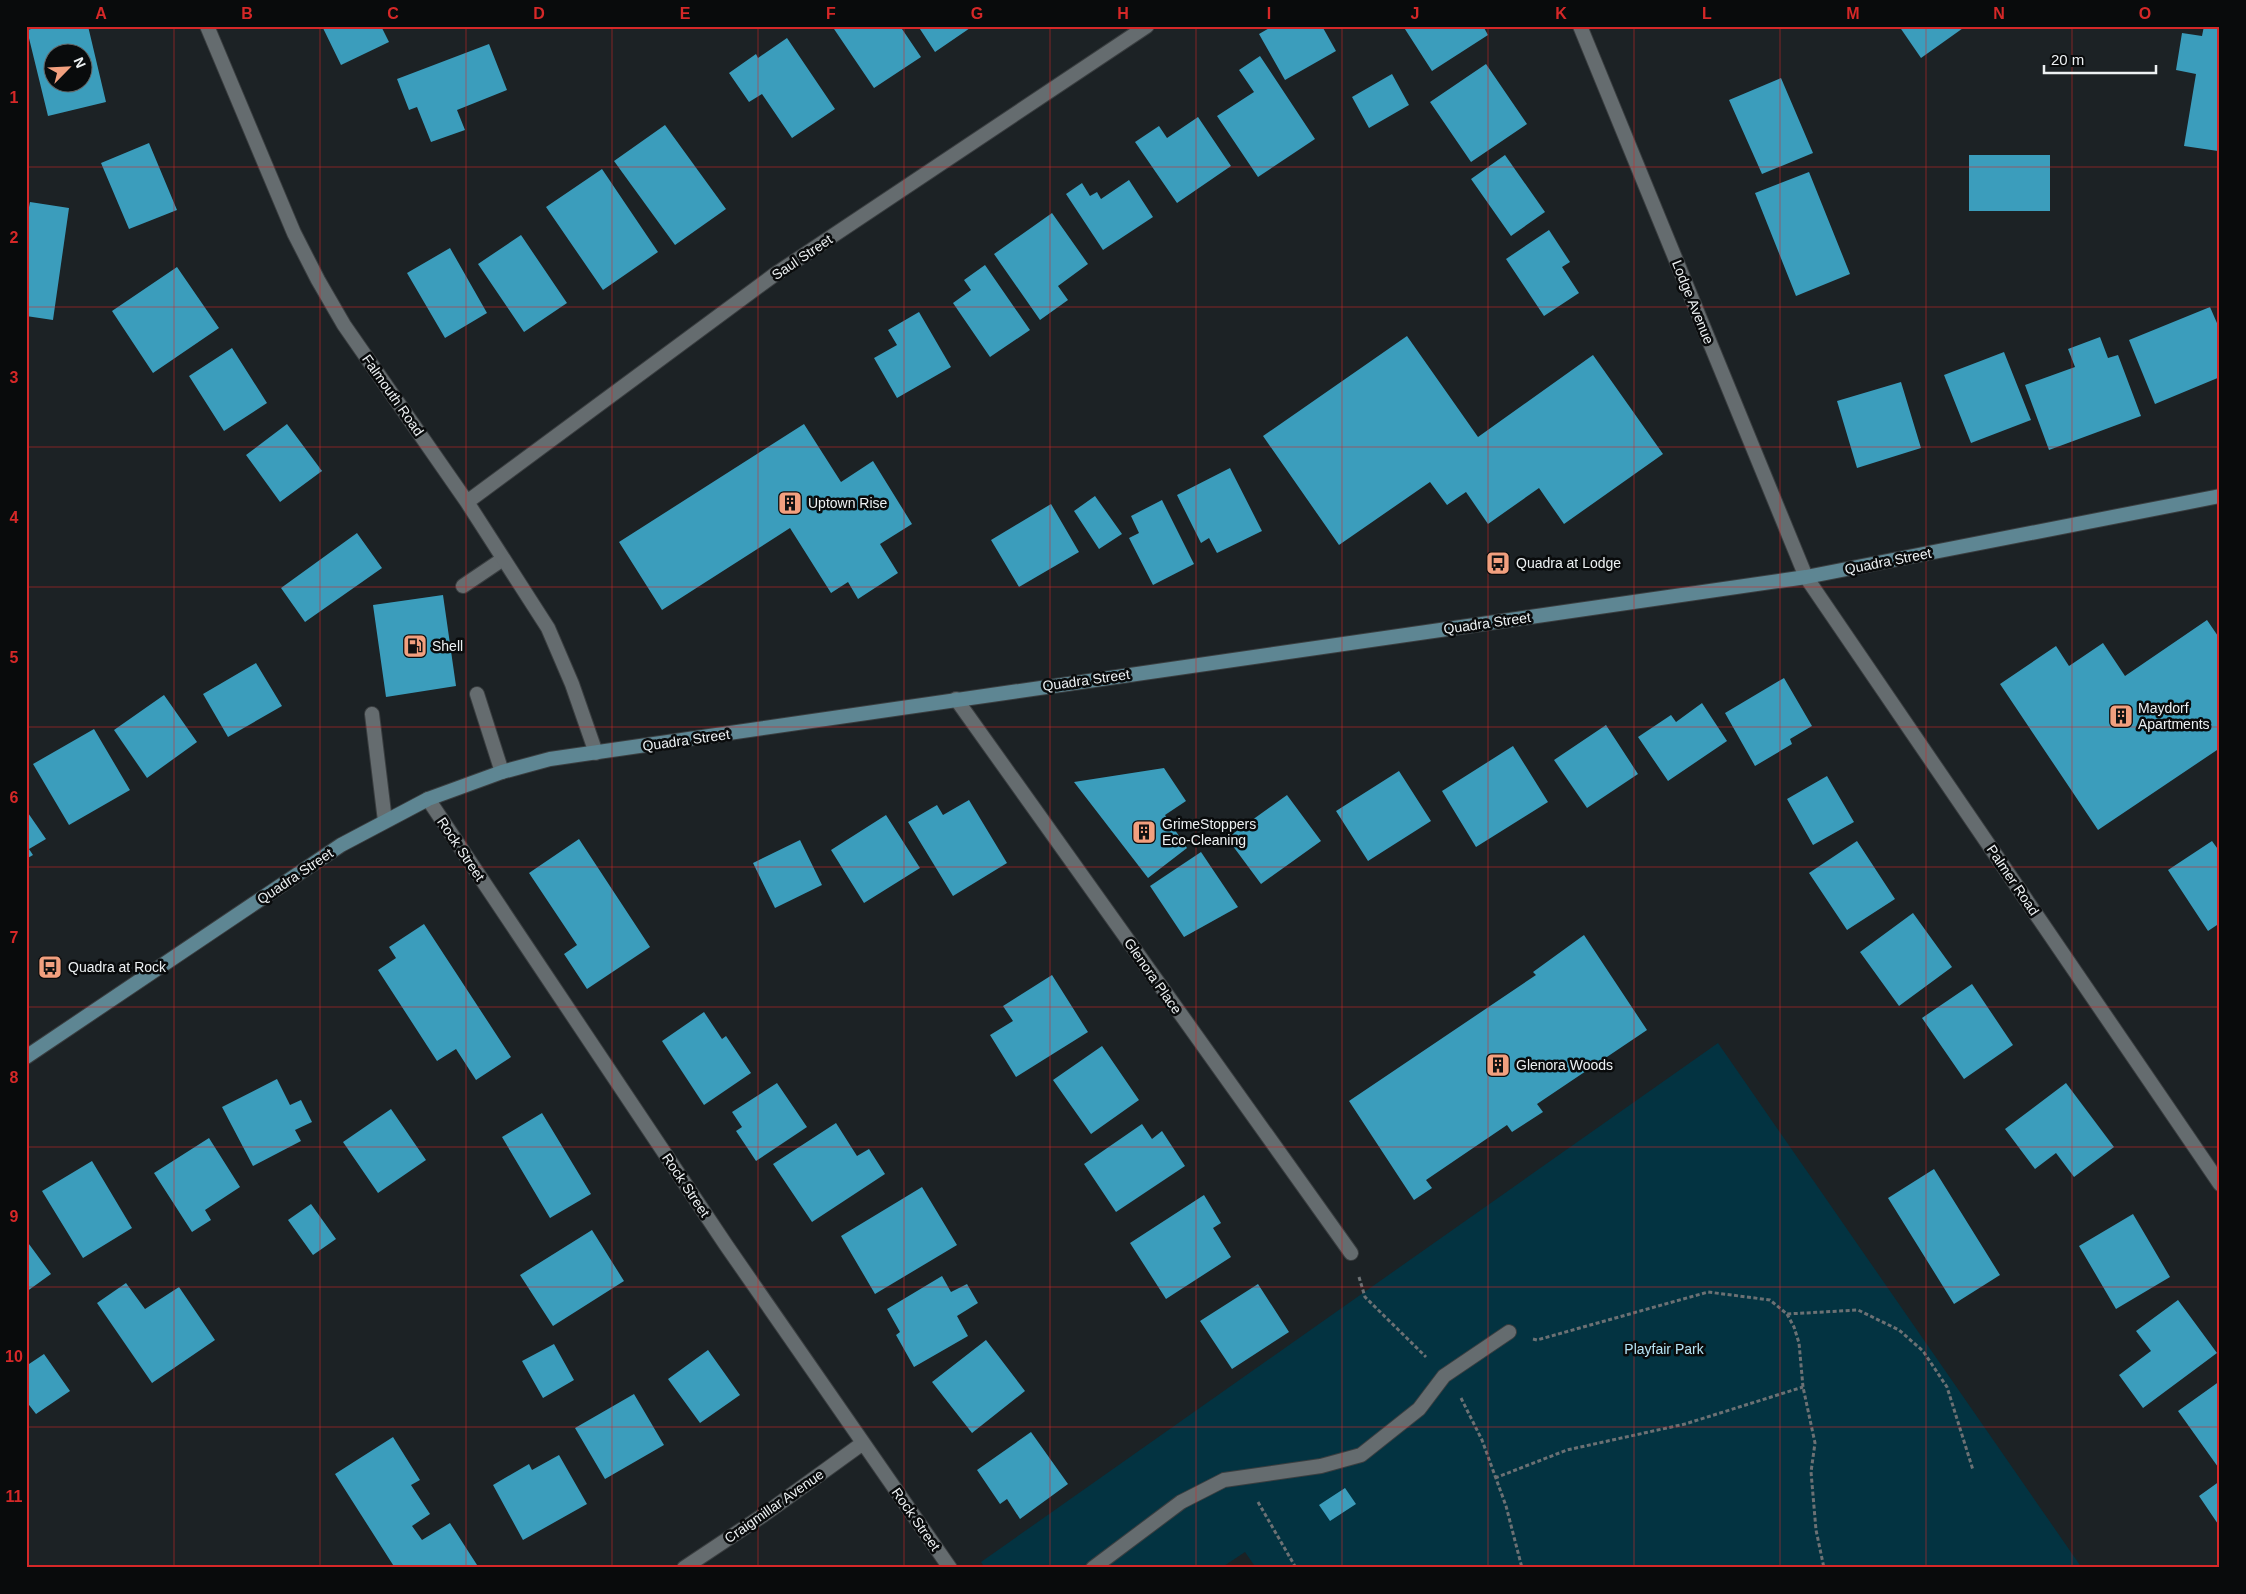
<svg xmlns="http://www.w3.org/2000/svg" width="2246" height="1594" font-family="Arial,sans-serif">
<style>
.green{fill:#033341}
.building{fill:#3b9dbc;fill-rule:evenodd}
.lines{fill:none;stroke-linecap:round;stroke-linejoin:round}
.service-casing{stroke:#3a3e40;stroke-width:16}
.minor-casing{stroke:#3a3e40;stroke-width:16}
.secondary-casing{stroke:#3a3e40;stroke-width:16}
.path{stroke:#6c7174;stroke-width:3;stroke-dasharray:4 2.5;stroke-linecap:butt}
.service{stroke:#656c6f;stroke-width:14}
.minor{stroke:#656c6f;stroke-width:14}
.secondary{stroke:#5e8693;stroke-width:14}
.grid{fill:none;stroke:#d62828;stroke-width:1;stroke-opacity:0.55}
.labels{text-anchor:middle;stroke-width:5;stroke-linejoin:round;paint-order:stroke}
.street-label{font-size:14px;fill:#edf1f3;stroke:#090b0c}
.poi-label{font-size:14px;fill:#edf1f3;stroke:#090b0c;text-anchor:start}
.park-label{font-size:14px;fill:#b6e3f4;stroke:#090b0c}
.neatline{fill:none;stroke:#d62828;stroke-width:2}
.grid-label{font-size:16px;text-anchor:middle;font-weight:bold;fill:#d62828}
</style>
<rect width="100%" height="100%" fill="#1c2225"/>
<!-- green -->
<path class="green" d="M 1718,1043 L 2082,1568 L 1256,1568 L 1245,1552 L 1221,1568 L 985,1568 L 981,1562 Z"/>
<!-- building -->
<path class="building" d="M 43,26 L 88,26 L 106,102 L 48,116 L 27,30 ZM 52,52 L 82,52 L 82,82 L 52,82 Z
M 322,26 L 381,26 L 389,42 L 341,65 Z
M 832,26 L 900,26 L 921,57 L 874,88 Z
M 918,26 L 973,26 L 935,52 Z
M 1273,26 L 1322,26 L 1336,51 L 1285,80 L 1259,34 Z
M 1403,26 L 1483,26 L 1488,35 L 1432,71 Z
M 1899,26 L 1966,26 L 1921,58 Z
M 2204,26 L 2220,26 L 2218,151 L 2184,146 L 2196,74 L 2176,70 L 2182,33 L 2202,36 Z
M 787,38 L 835,109 L 792,138 L 762,94 L 749,102 L 729,73 L 756,54 L 758,58 Z
M 489,44 L 507,90 L 457,110 L 465,130 L 431,142 L 417,107 L 409,110 L 397,79 Z
M 1260,56 L 1315,139 L 1258,177 L 1217,116 L 1254,92 L 1239,70 Z
M 1486,64 L 1527,124 L 1471,162 L 1430,102 Z
M 1392,74 L 1409,105 L 1369,128 L 1352,97 Z
M 1781,78 L 1813,153 L 1762,174 L 1729,100 Z
M 1198,117 L 1231,166 L 1177,203 L 1135,142 L 1159,126 L 1167,138 Z
M 665,125 L 726,209 L 675,245 L 614,161 Z
M 149,143 L 177,210 L 129,229 L 101,163 Z
M 1505,155 L 1545,212 L 1511,236 L 1471,179 Z
M 1969,155 L 2050,155 L 2050,211 L 1969,211 Z
M 602,169 L 658,252 L 603,290 L 546,207 Z
M 1809,172 L 1850,274 L 1796,296 L 1755,193 Z
M 1129,180 L 1153,217 L 1103,250 L 1066,194 L 1082,183 L 1090,196 L 1097,192 L 1101,199 Z
M 30,202 L 69,208 L 53,320 L 26,316 L 26,223 Z
M 1052,213 L 1088,264 L 1058,286 L 1068,300 L 1040,320 L 994,254 Z
M 1549,230 L 1570,262 L 1562,267 L 1579,293 L 1544,316 L 1506,259 Z
M 521,235 L 567,303 L 524,332 L 478,264 Z
M 450,248 L 487,313 L 445,338 L 407,273 Z
M 985,265 L 1030,330 L 990,357 L 953,303 L 971,290 L 964,280 Z
M 177,267 L 219,328 L 153,373 L 112,311 Z
M 2210,307 L 2220,330 L 2220,377 L 2155,404 L 2129,340 Z
M 919,312 L 951,367 L 897,398 L 874,358 L 897,345 L 888,330 Z
M 1407,336 L 1478,437 L 1593,355 L 1663,454 L 1564,524 L 1539,488 L 1488,524 L 1466,492 L 1447,505 L 1430,482 L 1339,545 L 1263,436 Z
M 2100,337 L 2108,358 L 2118,355 L 2141,416 L 2049,450 L 2025,385 L 2075,367 L 2068,349 Z
M 232,348 L 267,403 L 224,431 L 189,376 Z
M 2004,352 L 2031,420 L 1971,443 L 1944,375 Z
M 1901,382 L 1921,448 L 1857,468 L 1837,401 Z
M 287,424 L 322,471 L 280,502 L 246,455 Z
M 804,424 L 841,482 L 873,461 L 912,524 L 880,544 L 898,573 L 858,599 L 848,582 L 831,593 L 790,528 L 662,610 L 619,542 Z
M 1230,468 L 1262,531 L 1217,553 L 1209,538 L 1201,543 L 1177,495 Z
M 1095,496 L 1122,534 L 1099,549 L 1074,511 Z
M 1162,500 L 1194,564 L 1153,585 L 1129,538 L 1139,533 L 1131,516 Z
M 1051,504 L 1079,552 L 1019,587 L 991,540 Z
M 357,533 L 382,568 L 305,622 L 281,588 Z
M 443,595 L 456,686 L 386,697 L 373,605 Z
M 2207,620 L 2220,639 L 2220,748 L 2098,830 L 2000,684 L 2056,646 L 2069,666 L 2103,643 L 2125,676 Z
M 256,663 L 282,706 L 228,737 L 203,694 Z
M 1784,678 L 1812,726 L 1790,739 L 1792,744 L 1755,766 L 1725,713 Z
M 164,695 L 197,742 L 147,778 L 114,730 Z
M 1702,703 L 1727,741 L 1668,781 L 1638,737 L 1671,715 L 1676,722 Z
M 1606,725 L 1638,774 L 1587,808 L 1554,760 Z
M 94,729 L 130,790 L 69,825 L 33,764 Z
M 1513,746 L 1548,802 L 1476,847 L 1442,791 Z
M 1164,768 L 1186,801 L 1165,815 L 1187,848 L 1148,878 L 1074,782 Z
M 1399,771 L 1431,821 L 1368,861 L 1336,811 Z
M 1827,776 L 1854,822 L 1813,845 L 1787,799 Z
M 1287,795 L 1321,841 L 1261,884 L 1227,838 Z
M 969,800 L 1007,863 L 953,896 L 908,822 L 937,805 L 943,815 Z
M 26,810 L 46,839 L 29,849 L 33,855 L 26,859 Z
M 886,815 L 920,868 L 864,903 L 831,850 Z
M 579,839 L 650,947 L 587,989 L 564,954 L 577,945 L 529,873 Z
M 800,840 L 822,885 L 775,908 L 753,863 Z
M 1857,841 L 1895,899 L 1847,930 L 1809,873 Z
M 2212,841 L 2220,852 L 2220,923 L 2208,931 L 2168,870 Z
M 1201,852 L 1238,907 L 1184,937 L 1150,886 Z
M 1913,913 L 1952,967 L 1899,1006 L 1860,952 Z
M 424,924 L 511,1057 L 476,1080 L 456,1049 L 437,1061 L 378,970 L 396,958 L 389,947 Z
M 1584,935 L 1647,1030 L 1537,1104 L 1543,1112 L 1512,1132 L 1507,1125 L 1426,1180 L 1432,1188 L 1414,1200 L 1349,1101 L 1536,975 L 1533,972 Z
M 1052,975 L 1088,1032 L 1016,1077 L 990,1035 L 1013,1021 L 1003,1006 Z
M 1972,984 L 2013,1045 L 1964,1079 L 1922,1018 Z
M 704,1012 L 722,1039 L 726,1036 L 751,1073 L 704,1105 L 662,1041 Z
M 1102,1046 L 1139,1100 L 1091,1134 L 1053,1080 Z
M 277,1079 L 290,1105 L 301,1100 L 312,1122 L 295,1130 L 301,1141 L 253,1166 L 222,1107 Z
M 777,1083 L 807,1127 L 756,1161 L 736,1131 L 742,1127 L 732,1112 Z
M 2066,1083 L 2114,1147 L 2074,1177 L 2056,1153 L 2035,1169 L 2005,1129 Z
M 391,1109 L 426,1160 L 378,1193 L 343,1142 Z
M 542,1113 L 591,1194 L 550,1218 L 502,1137 Z
M 836,1123 L 857,1156 L 869,1149 L 885,1174 L 812,1222 L 773,1164 Z
M 1142,1124 L 1152,1139 L 1162,1131 L 1185,1166 L 1116,1212 L 1084,1164 Z
M 209,1138 L 240,1187 L 205,1210 L 211,1220 L 192,1232 L 154,1173 Z
M 92,1161 L 132,1228 L 83,1258 L 42,1191 Z
M 1934,1169 L 2000,1275 L 1954,1304 L 1888,1198 Z
M 922,1187 L 957,1245 L 875,1294 L 841,1236 Z
M 1204,1195 L 1221,1223 L 1213,1228 L 1231,1257 L 1166,1299 L 1130,1243 Z
M 311,1204 L 336,1239 L 313,1255 L 288,1220 Z
M 2133,1214 L 2170,1277 L 2116,1309 L 2079,1246 Z
M 592,1230 L 624,1281 L 553,1326 L 520,1275 Z
M 26,1240 L 51,1274 L 26,1292 Z
M 942,1276 L 951,1292 L 967,1284 L 978,1303 L 957,1316 L 968,1336 L 914,1367 L 896,1335 L 900,1332 L 887,1309 Z
M 126,1283 L 145,1309 L 179,1287 L 215,1340 L 152,1383 L 97,1303 Z
M 1258,1284 L 1289,1332 L 1232,1369 L 1200,1321 Z
M 2178,1300 L 2217,1353 L 2143,1408 L 2119,1375 L 2151,1351 L 2136,1331 Z
M 986,1340 L 1025,1391 L 972,1433 L 932,1382 Z
M 554,1344 L 574,1380 L 543,1398 L 522,1361 Z
M 708,1350 L 740,1395 L 700,1423 L 668,1379 Z
M 44,1354 L 70,1391 L 36,1414 L 26,1401 L 26,1366 Z
M 2220,1381 L 2220,1466 L 2218,1467 L 2178,1411 Z
M 634,1394 L 664,1445 L 605,1479 L 575,1428 Z
M 1031,1432 L 1068,1484 L 1020,1519 L 1007,1499 L 1000,1504 L 977,1470 Z
M 393,1437 L 420,1480 L 411,1485 L 430,1514 L 412,1526 L 422,1540 L 450,1523 L 479,1568 L 395,1568 L 335,1474 Z
M 559,1455 L 587,1504 L 523,1540 L 493,1485 L 529,1464 L 532,1470 Z
M 2220,1481 L 2220,1527 L 2199,1496 Z
M 1345,1488 L 1356,1504 L 1330,1521 L 1319,1505 Z"/>
<g class="lines">
<!-- service casing -->
<g class="service-casing">
<path id="service" d="M 463,586 L 503,559
M 477,694 L 502,772
M 372,714 L 385,821
M 1093,1568 L 1181,1502 L 1224,1480 L 1321,1466 L 1361,1455 L 1419,1409 L 1444,1376 L 1509,1332"/>
</g>
<!-- minor casing -->
<g class="minor-casing">
<path id="minor" d="M 207,26 L 294,233 L 318,280 L 344,325 L 467,502 L 548,628 L 572,684 L 596,753
M 1580,26 L 1806,577 L 2220,1184
M 467,502 L 774,275 L 1147,26
M 956,699 L 1351,1253
M 428,799 L 726,1245 L 950,1568
M 684,1568 L 762,1516 L 863,1443"/>
</g>
<!-- secondary casing -->
<g class="secondary-casing">
<path id="secondary" d="M 26,1057 L 341,845 L 428,799 L 502,772 L 550,759 L 1806,577 L 2220,496"/>
</g>
<!-- path -->
<path class="path" d="M 1359,1277 L 1365,1297 L 1426,1357
M 1787,1314 L 1794,1327 L 1799,1343 L 1803,1387 L 1815,1443 L 1811,1472 L 1816,1530 L 1824,1568
M 1533,1339 L 1537,1340 L 1708,1292 L 1770,1300 L 1787,1314 L 1858,1310 L 1899,1330 L 1923,1351 L 1947,1387 L 1973,1470
M 1461,1398 L 1482,1440 L 1506,1506 L 1522,1568
M 1495,1478 L 1567,1450 L 1685,1424 L 1803,1387
M 1258,1502 L 1296,1568"/>
<!-- service -->
<use href="#service" class="service"/>
<!-- minor -->
<use href="#minor" class="minor"/>
<!-- secondary -->
<use href="#secondary" class="secondary"/>
</g>
<!-- grid -->
<path class="grid" d="M 174,26 L 174,1568M 320,26 L 320,1568M 466,26 L 466,1568M 612,26 L 612,1568M 758,26 L 758,1568M 904,26 L 904,1568M 1050,26 L 1050,1568M 1196,26 L 1196,1568M 1342,26 L 1342,1568M 1488,26 L 1488,1568M 1634,26 L 1634,1568M 1780,26 L 1780,1568M 1926,26 L 1926,1568M 2072,26 L 2072,1568M 26,167 L 2220,167M 26,307 L 2220,307M 26,447 L 2220,447M 26,587 L 2220,587M 26,727 L 2220,727M 26,867 L 2220,867M 26,1007 L 2220,1007M 26,1147 L 2220,1147M 26,1287 L 2220,1287M 26,1427 L 2220,1427"/>
<!-- icons -->
<defs>
<g id="building-square" transform="scale(1.25)"><rect x="-9" y="-9" width="18" height="18" rx="4" fill="#f2a07f" stroke="#090b0c"/><path d="M-4-6H4V6H1V3H-1V6H-4ZM-2.5-4.3h1.7v1.8h-1.7ZM.8-4.3h1.7v1.8H.8ZM-2.5-1h1.7V.8h-1.7ZM.8-1h1.7V.8H.8Z" fill="#111"/></g>
<g id="bus-square" transform="scale(1.25)"><rect x="-9" y="-9" width="18" height="18" rx="4" fill="#f2a07f" stroke="#090b0c"/><path d="M-5-6H5V4H4V6H2V4H-2V6H-4V4H-5ZM-3.5-4V0h7V-4ZM-3.5 1.2v1.5H-2V1.2ZM2 1.2v1.5H3.5V1.2Z" fill="#111"/></g>
<g id="fuel-square" transform="scale(1.25)"><rect x="-9" y="-9" width="18" height="18" rx="4" fill="#f2a07f" stroke="#090b0c"/><path d="M-5.5-6h7V0h2V4h1.3V-2.5L3-4.5l.8-.8L6-3V5H2.5V1h-1V6h-7ZM-4.2-4.7v3.2H.2V-4.7Z" fill="#111"/></g>
</defs>
<g fill-rule="evenodd">
<use href="#building-square" x="790" y="503"/>
<use href="#bus-square" x="1498" y="563"/>
<use href="#fuel-square" x="415" y="646"/>
<use href="#building-square" x="2121" y="716"/>
<use href="#building-square" x="1144" y="832"/>
<use href="#bus-square" x="50" y="967"/>
<use href="#building-square" x="1498" y="1065"/>
</g>
<g class="labels">
<!-- street labels -->
<g class="street-label">
<text transform="translate(802 257) rotate(-34)" y="5">Saul Street</text>
<text transform="translate(1693 302) rotate(68)" y="5">Lodge Avenue</text>
<text transform="translate(393 395) rotate(55)" y="5">Falmouth Road</text>
<text transform="translate(1888 561) rotate(-11)" y="5">Quadra Street</text>
<text transform="translate(1487 623) rotate(-8)" y="5">Quadra Street</text>
<text transform="translate(1086 680) rotate(-8)" y="5">Quadra Street</text>
<text transform="translate(686 740) rotate(-8)" y="5">Quadra Street</text>
<text transform="translate(461 849) rotate(56)" y="5">Rock Street</text>
<text transform="translate(295 876) rotate(-34)" y="5">Quadra Street</text>
<text transform="translate(2013 880) rotate(56)" y="5">Palmer Road</text>
<text transform="translate(1153 976) rotate(55)" y="5">Glenora Place</text>
<text transform="translate(686 1185) rotate(56)" y="5">Rock Street</text>
<text transform="translate(774 1506) rotate(-35)" y="5">Craigmillar Avenue</text>
<text transform="translate(916 1519) rotate(55)" y="5">Rock Street</text>
</g>
<!-- poi labels -->
<g class="poi-label">
<text x="808" y="508">Uptown Rise</text>
<text x="1516" y="568">Quadra at Lodge</text>
<text x="432" y="651">Shell</text>
<text x="2138" y="713">Maydorf<tspan x="2138" dy="16">Apartments</tspan></text>
<text x="1162" y="829">GrimeStoppers<tspan x="1162" dy="16">Eco-Cleaning</tspan></text>
<text x="68" y="972">Quadra at Rock</text>
<text x="1516" y="1070">Glenora Woods</text>
</g>
<!-- park labels -->
<g class="park-label">
<text x="1664" y="1354">Playfair Park</text>
</g>
</g>
<!-- border -->
<rect width="2246" height="1594" fill="none" stroke="#090b0c" stroke-width="55"/>
<!-- north arrow -->
<g transform="translate(68 68) rotate(66)"><circle r="24" fill="#090b0c" stroke="#646768"/>
<path d="M0-4L9 19L0 12L-9 19Z" fill="#f2a07f"/>
<text y="-8" font-size="14" font-weight="bold" text-anchor="middle" fill="#edf1f3">N</text>
</g>
<!-- scale -->
<path d="M2044 65v8h112v-8" fill="none" stroke="#edf1f3" stroke-width="2.5"/>
<text x="2051" y="65" font-size="15" fill="#edf1f3" stroke="#090b0c" stroke-width="4" paint-order="stroke">20 m</text>
<rect x="28" y="28" width="2190" height="1538" class="neatline"/>
<g class="grid-label">
<text x="101" y="19">A</text>
<text x="247" y="19">B</text>
<text x="393" y="19">C</text>
<text x="539" y="19">D</text>
<text x="685" y="19">E</text>
<text x="831" y="19">F</text>
<text x="977" y="19">G</text>
<text x="1123" y="19">H</text>
<text x="1269" y="19">I</text>
<text x="1415" y="19">J</text>
<text x="1561" y="19">K</text>
<text x="1707" y="19">L</text>
<text x="1853" y="19">M</text>
<text x="1999" y="19">N</text>
<text x="2145" y="19">O</text>
<text x="14" y="103">1</text>
<text x="14" y="243">2</text>
<text x="14" y="383">3</text>
<text x="14" y="523">4</text>
<text x="14" y="663">5</text>
<text x="14" y="803">6</text>
<text x="14" y="943">7</text>
<text x="14" y="1083">8</text>
<text x="14" y="1222">9</text>
<text x="14" y="1362">10</text>
<text x="14" y="1502">11</text>
</g>
</svg>
